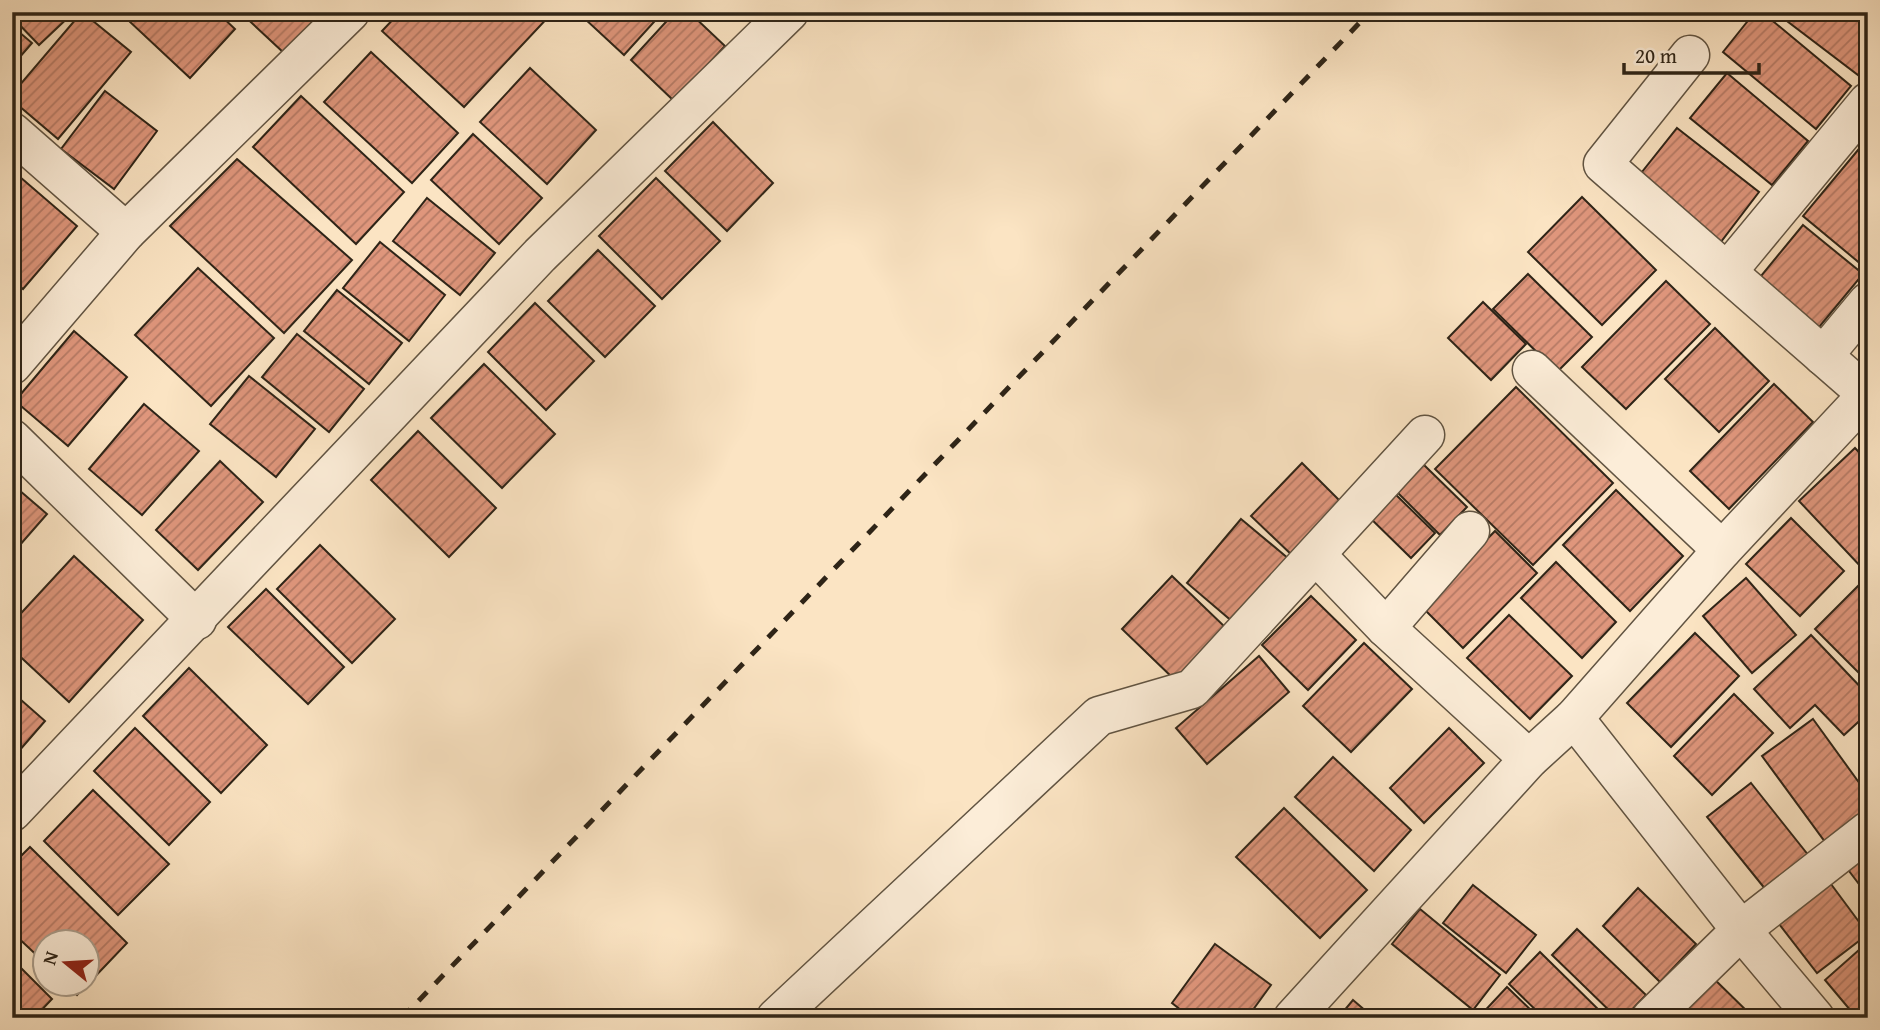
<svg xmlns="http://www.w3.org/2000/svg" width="1880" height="1030" font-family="'Gentium Book Plus',serif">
<defs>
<pattern id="building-hatch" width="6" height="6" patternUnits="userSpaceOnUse" patternTransform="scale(1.75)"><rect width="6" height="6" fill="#df967c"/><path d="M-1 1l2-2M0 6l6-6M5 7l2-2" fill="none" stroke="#b57a65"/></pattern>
</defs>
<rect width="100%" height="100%" fill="#fbe4c3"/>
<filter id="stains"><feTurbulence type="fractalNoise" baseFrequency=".00286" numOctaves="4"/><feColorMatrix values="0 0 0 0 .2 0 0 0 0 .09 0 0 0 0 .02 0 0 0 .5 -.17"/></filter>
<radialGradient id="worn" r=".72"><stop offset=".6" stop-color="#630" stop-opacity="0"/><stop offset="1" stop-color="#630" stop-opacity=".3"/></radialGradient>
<!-- building -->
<g fill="url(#building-hatch)" stroke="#2e2417" stroke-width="2">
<path d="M 12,12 L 74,12 L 39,45 L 12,17 Z"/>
<path d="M 82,12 L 131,52 L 58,139 L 12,100 L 12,94 Z"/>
<path d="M 137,12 L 217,12 L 235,29 L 190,78 L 129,21 Z"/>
<path d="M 240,12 L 322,12 L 284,53 Z"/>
<path d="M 400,12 L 553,12 L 464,107 L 382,31 Z"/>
<path d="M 591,12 L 663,12 L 624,55 L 585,19 Z"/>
<path d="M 675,12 L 689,12 L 725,46 L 674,101 L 631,60 Z"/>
<path d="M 1755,12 L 1762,12 L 1851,86 L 1816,129 L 1723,52 Z"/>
<path d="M 1775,12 L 1868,12 L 1868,62 L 1858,75 Z"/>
<path d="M 12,26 L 32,43 L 12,66 Z"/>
<path d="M 371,52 L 458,133 L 412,183 L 324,102 Z"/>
<path d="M 530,68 L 596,130 L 547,184 L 480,122 Z"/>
<path d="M 1727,73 L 1808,141 L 1772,185 L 1690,118 Z"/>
<path d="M 105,91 L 157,131 L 114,189 L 61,149 Z"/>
<path d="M 301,96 L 404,192 L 356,244 L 253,147 Z"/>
<path d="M 713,122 L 773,183 L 727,231 L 665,171 Z"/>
<path d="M 1677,128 L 1759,192 L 1717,247 L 1634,182 Z"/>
<path d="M 473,134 L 542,198 L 499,244 L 431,180 Z"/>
<path d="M 1858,150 L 1868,158 L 1868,270 L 1803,216 Z"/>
<path d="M 237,159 L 352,260 L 284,333 L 170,226 Z"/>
<path d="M 20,177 L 77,226 L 23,289 L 12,280 L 12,186 Z"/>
<path d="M 656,178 L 720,241 L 662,299 L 599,236 Z"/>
<path d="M 1582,197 L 1656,270 L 1602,325 L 1528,252 Z"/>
<path d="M 427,198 L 495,253 L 460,295 L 393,241 Z"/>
<path d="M 1803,225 L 1863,274 L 1815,332 L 1756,282 Z"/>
<path d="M 380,242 L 445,295 L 409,341 L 343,288 Z"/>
<path d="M 598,250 L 655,306 L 605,357 L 548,301 Z"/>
<path d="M 198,268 L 274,338 L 211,406 L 135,335 Z"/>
<path d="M 1528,274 L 1592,337 L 1557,372 L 1493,309 Z"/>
<path d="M 1666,281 L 1710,324 L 1626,409 L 1582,367 Z"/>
<path d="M 337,290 L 402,343 L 369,384 L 304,331 Z"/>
<path d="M 1483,302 L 1526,344 L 1491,380 L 1448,338 Z"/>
<path d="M 535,303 L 594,361 L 546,410 L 488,352 Z"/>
<path d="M 1715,328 L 1769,381 L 1719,432 L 1665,379 Z"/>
<path d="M 74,331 L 127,377 L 68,446 L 15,401 Z"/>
<path d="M 297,334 L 364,389 L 329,432 L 262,377 Z"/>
<path d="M 484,364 L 555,434 L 502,488 L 431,418 Z"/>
<path d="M 249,376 L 315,429 L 276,477 L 210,424 Z"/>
<path d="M 1774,384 L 1813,422 L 1729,509 L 1690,471 Z"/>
<path d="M 1516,387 L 1613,483 L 1533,565 L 1435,469 Z"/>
<path d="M 144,404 L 199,451 L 142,515 L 89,469 Z"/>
<path d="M 418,431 L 496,508 L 449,557 L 371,480 Z"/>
<path d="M 1855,448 L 1868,462 L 1868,564 L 1863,569 L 1799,501 Z"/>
<path d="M 220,461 L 263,502 L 198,570 L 156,530 Z"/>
<path d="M 1302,463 L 1345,506 L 1294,557 L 1251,516 Z"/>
<path d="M 1423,464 L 1467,507 L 1440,535 L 1396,491 Z"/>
<path d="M 12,484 L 47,514 L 12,554 Z"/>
<path d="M 1388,487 L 1435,533 L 1411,558 L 1364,512 Z"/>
<path d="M 1616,490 L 1683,556 L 1630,611 L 1563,545 Z"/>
<path d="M 1791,518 L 1844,571 L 1800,616 L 1746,564 Z"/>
<path d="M 1241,519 L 1295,564 L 1240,628 L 1187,583 Z"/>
<path d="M 1495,531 L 1537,573 L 1463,648 L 1421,606 Z"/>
<path d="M 320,545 L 395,619 L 352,663 L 277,589 Z"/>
<path d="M 74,556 L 143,620 L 69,702 L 12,649 L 12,623 Z"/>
<path d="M 1556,562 L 1616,622 L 1582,658 L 1521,598 Z"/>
<path d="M 1172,576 L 1226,628 L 1176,681 L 1122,629 Z"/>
<path d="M 1746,578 L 1796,635 L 1752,673 L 1703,616 Z"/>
<path d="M 1862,582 L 1868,588 L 1868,682 L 1815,629 Z"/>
<path d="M 266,589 L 344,667 L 308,704 L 228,627 Z"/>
<path d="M 1311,596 L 1356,640 L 1308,690 L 1262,645 Z"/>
<path d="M 1509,615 L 1572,676 L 1530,719 L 1467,658 Z"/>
<path d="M 1695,633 L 1739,676 L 1671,747 L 1627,703 Z"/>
<path d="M 1811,635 L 1868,695 L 1868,713 L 1844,735 L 1815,705 L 1790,728 L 1754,689 Z"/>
<path d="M 1364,643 L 1412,689 L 1351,752 L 1303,706 Z"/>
<path d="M 1259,656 L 1289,692 L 1207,764 L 1176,728 Z"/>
<path d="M 189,668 L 267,745 L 221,793 L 143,716 Z"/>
<path d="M 12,692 L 45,721 L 12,759 Z"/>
<path d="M 1734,694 L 1773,733 L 1712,795 L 1674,756 Z"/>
<path d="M 1813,719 L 1868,795 L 1868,823 L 1831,850 L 1762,756 Z"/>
<path d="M 135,728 L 210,802 L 169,845 L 94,771 Z"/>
<path d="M 1449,728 L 1484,763 L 1424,823 L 1390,788 Z"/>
<path d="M 1333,757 L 1411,830 L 1374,871 L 1295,797 Z"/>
<path d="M 1751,783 L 1809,856 L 1766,890 L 1707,817 Z"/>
<path d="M 93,790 L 169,864 L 118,915 L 44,841 Z"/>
<path d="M 1284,808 L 1367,890 L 1320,938 L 1236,857 Z"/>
<path d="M 30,847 L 127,943 L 88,984 L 88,942 L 46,942 L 46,964 L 12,932 L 12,865 Z"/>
<path d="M 1868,849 L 1868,896 L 1846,867 Z"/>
<path d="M 1828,880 L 1868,934 L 1817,973 L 1776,920 Z"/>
<path d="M 1473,885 L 1536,935 L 1506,973 L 1443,923 Z"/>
<path d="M 1638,888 L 1696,944 L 1660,982 L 1603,926 Z"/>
<path d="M 1420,909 L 1500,975 L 1473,1010 L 1392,944 Z"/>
<path d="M 1577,929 L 1646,995 L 1624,1018 L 1617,1018 L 1552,955 Z"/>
<path d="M 1868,942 L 1868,1007 L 1856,1017 L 1825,980 Z"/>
<path d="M 1215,944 L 1271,985 L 1247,1018 L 1191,1018 L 1172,1003 Z"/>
<path d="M 1540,952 L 1607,1018 L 1544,1018 L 1509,984 Z"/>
<path d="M 12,959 L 52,999 L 34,1018 L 12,1018 Z"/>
<path d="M 1707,972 L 1754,1018 L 1672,1018 Z"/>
<path d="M 66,984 L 87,984 L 77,995 Z"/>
<path d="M 1507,987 L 1539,1018 L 1478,1018 Z"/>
<path d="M 1353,1000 L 1374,1018 L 1338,1018 Z"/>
</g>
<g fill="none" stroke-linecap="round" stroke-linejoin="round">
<defs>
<g id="minor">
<path d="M 1690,55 L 1603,164 L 1868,395"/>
<path d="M 12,132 L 126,232"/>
<path d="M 1727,272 L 1868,102"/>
<path d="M 1823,356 L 1868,302"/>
<path d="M 12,365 L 126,232 L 350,12"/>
<path d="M 1532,370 L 1722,550"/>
<path d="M 12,439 L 197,620"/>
<path d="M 1316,555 L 1386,628 L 1529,759"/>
<path d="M 1386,628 L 1470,531"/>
<path d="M 1574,718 L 1741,930 L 1815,1018"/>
<path d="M 12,812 L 540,255 L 789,12"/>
<path d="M 776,1018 L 1099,716 L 1192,689 L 1425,435"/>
<path d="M 1293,1018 L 1529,759 L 1574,718 L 1722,550 L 1867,395"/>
<path d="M 1651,1018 L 1741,930 L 1868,831"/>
</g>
</defs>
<!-- minor casing -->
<use href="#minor" stroke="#615442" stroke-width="41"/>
<!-- minor -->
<use href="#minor" stroke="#fcedd8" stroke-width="38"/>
<!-- rail -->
<path stroke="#2e2417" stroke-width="5" stroke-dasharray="12 12" stroke-linecap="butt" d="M 402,1018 L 1370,12"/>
</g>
<!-- margin -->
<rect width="1880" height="1030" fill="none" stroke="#fbe4c3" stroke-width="42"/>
<rect x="14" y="14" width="1852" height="1002" fill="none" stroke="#2e2417" stroke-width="3.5"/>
<rect x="21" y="21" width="1838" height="988" fill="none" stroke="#2e2417" stroke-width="2"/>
<!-- north arrow -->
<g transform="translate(66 963) rotate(288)"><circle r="33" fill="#fcedd8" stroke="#aa9d8b" stroke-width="2"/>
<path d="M0-5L12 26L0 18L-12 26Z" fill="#8f2418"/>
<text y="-10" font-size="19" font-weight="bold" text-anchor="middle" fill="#2e2417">N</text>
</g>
<!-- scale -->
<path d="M1624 63v10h135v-10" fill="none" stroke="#2e2417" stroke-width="3.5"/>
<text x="1635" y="63" font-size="21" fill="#2e2417" stroke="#fcedd8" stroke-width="5" paint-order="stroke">20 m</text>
<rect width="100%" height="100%" filter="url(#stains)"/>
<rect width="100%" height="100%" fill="url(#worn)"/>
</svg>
